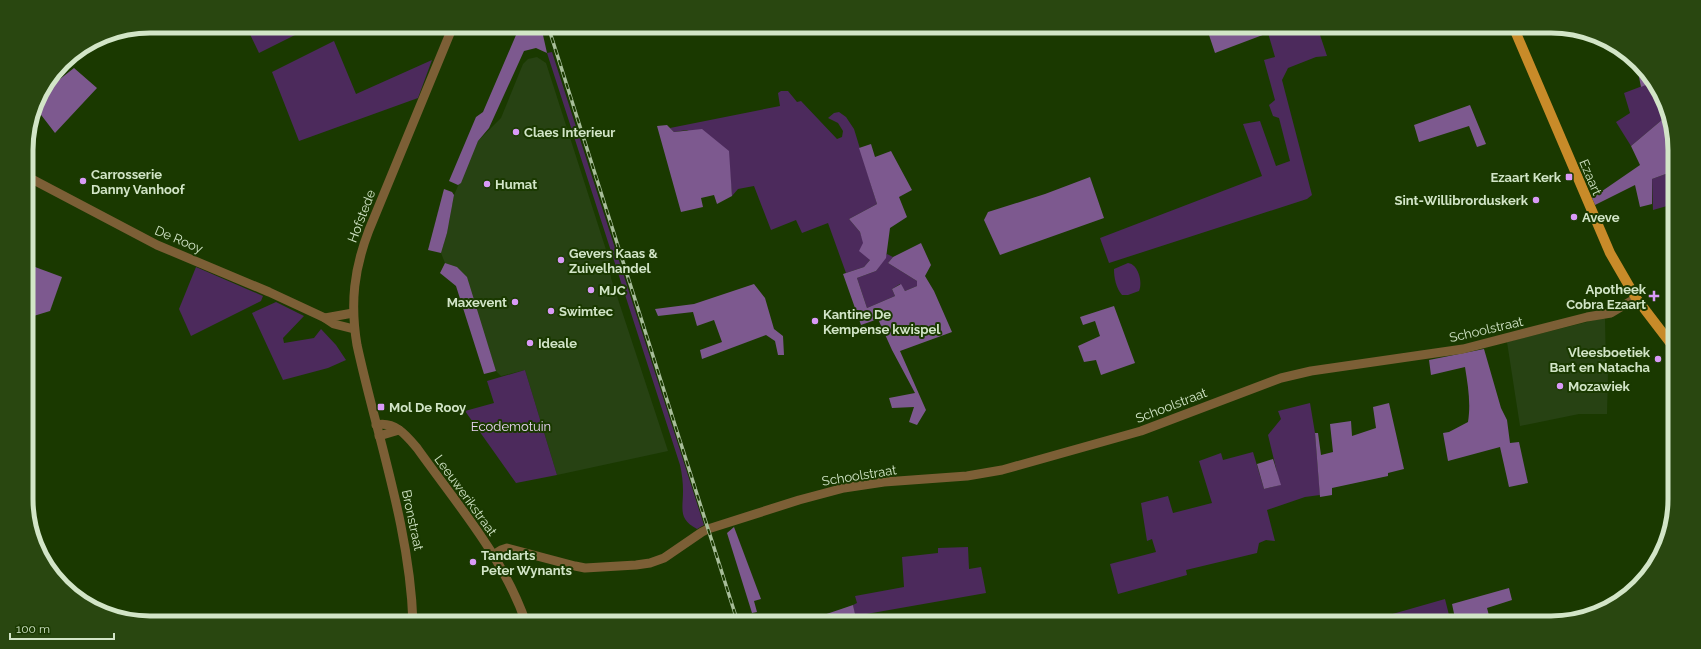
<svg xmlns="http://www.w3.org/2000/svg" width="1701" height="649" font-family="Raleway,sans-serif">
<rect width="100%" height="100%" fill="#1a3900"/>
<!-- built -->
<g fill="#274213">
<path d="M 537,57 L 546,63 L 609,259 L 611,278 L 668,451 L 557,475 L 525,370 L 501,376 L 496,371 L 485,337 L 457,267 L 445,263 L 441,253 L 447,233 L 454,195 L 478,141 L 501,118 L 523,64 L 528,59 Z"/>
<path d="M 1603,318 L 1605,319 L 1606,371 L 1608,372 L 1607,414 L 1579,414 L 1520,426 L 1507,342 Z"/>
</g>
<!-- green -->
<g fill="#4c2a5c">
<path d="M 251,26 L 313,26 L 259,53 L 247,28 Z"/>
<path d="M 1266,26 L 1317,26 L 1327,56 L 1316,57 L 1288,68 L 1282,80 L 1312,195 L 1307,199 L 1109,263 L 1100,238 L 1262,176 L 1243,124 L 1260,121 L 1276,166 L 1290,161 L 1279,118 L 1273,116 L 1269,105 L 1275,100 L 1264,60 L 1275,57 Z"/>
<path d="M 334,41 L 356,94 L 432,60 L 418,98 L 299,141 L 272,72 Z"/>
<path d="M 552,52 L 704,525 L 697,529 C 678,519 683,509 683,491 C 683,482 682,474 680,465 L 547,53 Z"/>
<path d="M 1653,82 L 1664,99 L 1657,103 L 1663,119 L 1631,146 L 1616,122 L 1630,113 L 1624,93 Z"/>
<path d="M 781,91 L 788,91 L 797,102 L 801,101 L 837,139 L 842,137 L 843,131 L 838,123 L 828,118 L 834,113 L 839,112 L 846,117 L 854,129 L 877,204 L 849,219 L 860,232 L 870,260 L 864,267 L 846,273 L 828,223 L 802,233 L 796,220 L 771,230 L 754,186 L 738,189 L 732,196 L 728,151 L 687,130 L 674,132 L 670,128 L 780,106 L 778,93 Z"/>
<path d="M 1674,171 L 1674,204 L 1653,210 L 1652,179 Z"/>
<path d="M 887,254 L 893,257 L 888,263 L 917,281 L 917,286 L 905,291 L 900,284 L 892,289 L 895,296 L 867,308 L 857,278 L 876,271 Z"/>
<path d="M 1128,263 C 1138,264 1143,282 1139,291 L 1128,295 L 1122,295 C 1116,288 1114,278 1114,269 Z"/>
<path d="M 196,267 L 263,296 L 261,301 L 191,336 L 179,309 Z"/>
<path d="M 276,302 L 304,316 L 283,338 L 284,343 L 314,338 L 321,329 L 336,345 L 346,360 L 328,368 L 283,380 L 252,313 Z"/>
<path d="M 525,370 L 557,475 L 516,483 L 465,411 L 494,403 L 487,381 Z"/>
<path d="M 1310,403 L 1315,433 L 1320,495 L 1305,497 L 1267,510 L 1275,541 L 1266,540 L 1259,543 L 1257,553 L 1186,570 L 1187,575 L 1118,594 L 1110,564 L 1156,552 L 1152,539 L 1147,541 L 1141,503 L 1168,496 L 1173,513 L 1212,503 L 1199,461 L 1221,453 L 1223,460 L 1253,452 L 1264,489 L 1280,485 L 1268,435 L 1281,419 L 1278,411 Z"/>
<path d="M 968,547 L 969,569 L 981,567 L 986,593 L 855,616 L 853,605 L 857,603 L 855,596 L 904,587 L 902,557 L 938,553 L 938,548 Z"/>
<path d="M 1445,599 L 1451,623 L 1361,623 Z"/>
</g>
<!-- forest -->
<g fill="#7d598f">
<path d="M 534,26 L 541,26 L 547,53 L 536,48 L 524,51 L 489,128 L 478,141 L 461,183 L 458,185 L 449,181 L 476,117 L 483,112 L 519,28 L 530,33 Z"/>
<path d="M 1206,26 L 1266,26 L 1268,33 L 1215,53 Z"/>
<path d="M 1632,60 L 1644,68 L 1653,82 L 1641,87 L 1637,67 Z"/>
<path d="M 74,68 L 97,88 L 55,133 L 35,107 L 39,95 L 44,88 L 46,90 Z"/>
<path d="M 1664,99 L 1674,133 L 1674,171 L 1652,179 L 1652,204 L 1640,207 L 1635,185 L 1595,205 L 1592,198 L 1640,165 L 1631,146 L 1663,119 L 1656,103 Z"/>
<path d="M 1470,105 L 1486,144 L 1477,147 L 1469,126 L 1419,142 L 1414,125 Z"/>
<path d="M 667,125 L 674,132 L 702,129 L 729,151 L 732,196 L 717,204 L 714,195 L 701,198 L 703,207 L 681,212 L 657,126 Z"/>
<path d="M 871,144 L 875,157 L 891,151 L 912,190 L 899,197 L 907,217 L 890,228 L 886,258 L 876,271 L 857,278 L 867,308 L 895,296 L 892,289 L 901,284 L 905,291 L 917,286 L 917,281 L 888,263 L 893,257 L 921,243 L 931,265 L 925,276 L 934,291 L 952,332 L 900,351 L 926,410 L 917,425 L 909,422 L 914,407 L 892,408 L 889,398 L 915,393 L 892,350 L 878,319 L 861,325 L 843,274 L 864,267 L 870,260 L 859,251 L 863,243 L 860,232 L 849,219 L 877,204 L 859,148 Z"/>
<path d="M 1090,177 L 1104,218 L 1000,255 L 984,220 L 988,212 L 1045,194 Z"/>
<path d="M 444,189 L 452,192 L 454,195 L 447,233 L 441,253 L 428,250 Z"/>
<path d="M 445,263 L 457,267 L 467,277 L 496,371 L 484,374 L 456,286 L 440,273 Z"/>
<path d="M 27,264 L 62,277 L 50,311 L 27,318 Z"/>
<path d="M 754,284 L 765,298 L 774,329 L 783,336 L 784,355 L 778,355 L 775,341 L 766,335 L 702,359 L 700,350 L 722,342 L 714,320 L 697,326 L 693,312 L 658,316 L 655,309 L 694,304 Z"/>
<path d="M 1114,306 L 1135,363 L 1101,375 L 1096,360 L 1084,362 L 1078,346 L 1100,336 L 1095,321 L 1083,325 L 1080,317 Z"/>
<path d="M 1484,349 L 1501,408 L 1507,420 L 1510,443 L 1519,442 L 1528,483 L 1509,487 L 1500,447 L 1448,461 L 1443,433 L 1449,432 L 1468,422 C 1471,403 1468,386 1465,367 L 1431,375 L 1429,360 Z"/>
<path d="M 1389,403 L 1404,469 L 1388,473 L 1388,476 L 1332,488 L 1332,495 L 1320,497 L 1315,433 L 1318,433 L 1321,455 L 1333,452 L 1330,424 L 1351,421 L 1352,436 L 1376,428 L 1373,407 Z"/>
<path d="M 1273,459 L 1281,485 L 1264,489 L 1257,464 Z"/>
<path d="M 734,527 L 761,599 L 754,601 L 757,612 L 752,613 L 727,533 Z"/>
<path d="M 1509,588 L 1512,600 L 1487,608 L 1491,623 L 1456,623 L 1452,604 Z"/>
<path d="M 853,605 L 857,623 L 800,623 Z"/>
<path d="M 443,614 L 443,623 L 420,623 L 419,615 Z"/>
</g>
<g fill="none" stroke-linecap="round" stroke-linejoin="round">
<!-- minor -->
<g stroke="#7c5f36" stroke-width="9">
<path d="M 26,176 L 157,245 L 269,292 L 325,318 L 334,324 L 354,329"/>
<path d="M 325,318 L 353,313"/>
<path d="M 376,425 C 395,421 406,435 417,448 C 457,504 504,558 526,623"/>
<path d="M 379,436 L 399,430"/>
<path d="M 493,555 L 501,550 L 507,548 L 575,566 L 585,568 L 636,565 L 650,563 L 664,558 L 702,532 L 708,529 L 799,500 L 844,488 L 884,482 L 967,476 L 1002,470 L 1141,431 L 1281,378 L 1311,371 L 1463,349 L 1587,317 L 1611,313 L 1636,298"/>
<path d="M 413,623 C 410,528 377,437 357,345 C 350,303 354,269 369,230 L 453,26"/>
</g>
<!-- major -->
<path stroke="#c88b29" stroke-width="10" d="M 1513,26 L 1610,253 L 1636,298 L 1675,349"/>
<defs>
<path id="rail" d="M 548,26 L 738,623"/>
</defs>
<!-- rail casing -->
<use href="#rail" stroke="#a7bd99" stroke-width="3.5"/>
<!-- rail -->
<use href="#rail" stroke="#1a3900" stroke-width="2" stroke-dasharray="6" stroke-linecap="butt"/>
</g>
<!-- markers -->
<g fill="#d99af7" stroke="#1a3900" stroke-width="1.5">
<circle cx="516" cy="132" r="4"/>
<rect x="1565" y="173" width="8" height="8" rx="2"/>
<circle cx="83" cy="181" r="4"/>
<circle cx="487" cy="184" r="4"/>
<circle cx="1536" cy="200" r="4"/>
<circle cx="1574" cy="217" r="4"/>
<circle cx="561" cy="260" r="4"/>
<circle cx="591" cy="290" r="4"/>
<path d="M1652 290h4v4h4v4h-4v4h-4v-4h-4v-4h4z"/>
<circle cx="515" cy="302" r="4"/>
<circle cx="551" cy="311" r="4"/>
<circle cx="815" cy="321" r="4"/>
<circle cx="530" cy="343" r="4"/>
<circle cx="1658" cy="359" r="4"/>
<circle cx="1560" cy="386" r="4"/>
<rect x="377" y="403" width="8" height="8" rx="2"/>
<circle cx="473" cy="562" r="4"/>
</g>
<g text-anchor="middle" stroke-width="4" stroke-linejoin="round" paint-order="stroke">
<!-- poi labels -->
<g font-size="13" font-weight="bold" fill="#d2e5c7" stroke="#1a3900" text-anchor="start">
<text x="524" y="137">Claes Interieur</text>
<text x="91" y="179">Carrosserie<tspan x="91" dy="15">Danny Vanhoof</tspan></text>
<text x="1561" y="182" text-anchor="end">Ezaart Kerk</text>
<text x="495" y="189">Humat</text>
<text x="1528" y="205" text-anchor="end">Sint-Willibrorduskerk</text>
<text x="1582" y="222">Aveve</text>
<text x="569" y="258">Gevers Kaas &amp;<tspan x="569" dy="15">Zuivelhandel</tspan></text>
<text x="1646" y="294" text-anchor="end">Apotheek<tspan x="1646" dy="15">Cobra Ezaart</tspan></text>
<text x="599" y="295">MJC</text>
<text x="507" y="307" text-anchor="end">Maxevent</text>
<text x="559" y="316">Swimtec</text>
<text x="823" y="319">Kantine De<tspan x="823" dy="15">Kempense kwispel</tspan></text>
<text x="538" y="348">Ideale</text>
<text x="1650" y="357" text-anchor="end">Vleesboetiek<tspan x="1650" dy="15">Bart en Natacha</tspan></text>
<text x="1568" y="391">Mozawiek</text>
<text x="389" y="412">Mol De Rooy</text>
<text x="481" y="560">Tandarts<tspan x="481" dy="15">Peter Wynants</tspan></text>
</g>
<!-- street labels -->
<g font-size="13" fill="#d2e5c7" stroke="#1a3900">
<text transform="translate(1591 177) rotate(67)" y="5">Ezaart</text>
<text transform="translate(361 216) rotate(-69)" y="5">Hofstede</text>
<text transform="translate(179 239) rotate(23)" y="5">De Rooy</text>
<text transform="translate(1486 329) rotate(-13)" y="5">Schoolstraat</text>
<text transform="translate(1171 405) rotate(-21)" y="5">Schoolstraat</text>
<text transform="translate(859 475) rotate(-9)" y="5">Schoolstraat</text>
<text transform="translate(466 495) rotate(54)" y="5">Leeuwerikstraat</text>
<text transform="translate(413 520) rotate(78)" y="5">Bronstraat</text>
</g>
<!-- park labels -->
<g font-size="13" fill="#e9d3f4" stroke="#1a3900">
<text x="511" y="431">Ecodemotuin</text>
</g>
</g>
<!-- crop -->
<path d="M0 0H1701V649H0ZM150 33H1551A117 117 0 0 1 1668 150V499A117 117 0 0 1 1551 616H150A117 117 0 0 1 33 499V150A117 117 0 0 1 150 33Z" fill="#294710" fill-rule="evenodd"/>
<path fill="none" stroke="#d2e5c7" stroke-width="5" d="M150 33H1551A117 117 0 0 1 1668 150V499A117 117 0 0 1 1551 616H150A117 117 0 0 1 33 499V150A117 117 0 0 1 150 33Z"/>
<!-- scale -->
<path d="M10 633v6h104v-6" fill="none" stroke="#d2e5c7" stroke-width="2"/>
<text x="16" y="633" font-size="12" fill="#d2e5c7" stroke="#1a3900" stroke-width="3" paint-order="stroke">100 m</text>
</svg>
